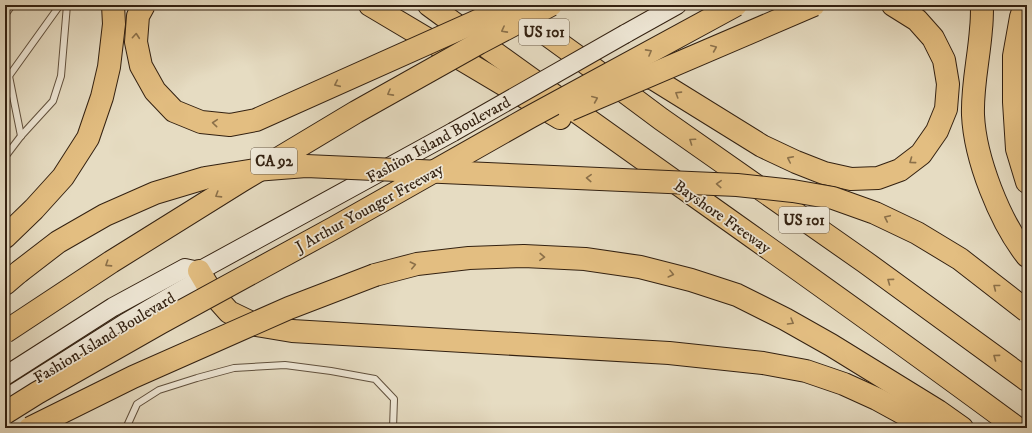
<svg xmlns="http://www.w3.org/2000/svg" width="1032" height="433" font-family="'IM FELL DW Pica',serif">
<rect width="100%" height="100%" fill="#e6dcc2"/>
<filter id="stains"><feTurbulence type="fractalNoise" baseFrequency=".005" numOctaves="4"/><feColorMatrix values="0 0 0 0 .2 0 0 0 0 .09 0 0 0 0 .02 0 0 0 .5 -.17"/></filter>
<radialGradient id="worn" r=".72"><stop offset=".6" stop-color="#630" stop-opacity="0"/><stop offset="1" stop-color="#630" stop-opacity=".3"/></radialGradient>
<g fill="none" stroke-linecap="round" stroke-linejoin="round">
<defs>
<g id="service">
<path d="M 5,15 L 12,5"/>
<path d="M 5,73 L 9,76 L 21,136"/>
<path d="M 9,76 L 60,5"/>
<path d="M 5,157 L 21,136 L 53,101 L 61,76 L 67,5"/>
<path d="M 127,426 L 137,404 L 159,390 L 197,378 L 234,368 L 285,365 L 331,371 L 375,379 L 394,399 L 393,428"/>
</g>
<g id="secondary">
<path d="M 625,34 L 677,5"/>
<path d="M 5,376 L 113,307 L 185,268 L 199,271"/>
<path d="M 5,401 L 16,392 L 125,323 L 192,284 L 199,271 L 453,132"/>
</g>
<g id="motorway">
<path d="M 370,5 L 560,118"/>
<path d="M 429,5 C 624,148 823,284 1017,428"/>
<path d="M 982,5 C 982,13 982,21 981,29 C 979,58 972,86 973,115 C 975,159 1000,222 1027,256"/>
<path d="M 1025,5 L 1021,17 L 1014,56 L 1014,102 L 1017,149 L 1027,182"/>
<path d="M 510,8 L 582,60 L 661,119 L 865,262 L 1027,380"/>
<path d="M 631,73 L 654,79 L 762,146 L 796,162 L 824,173 L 851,179 L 878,178 L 900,170 L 921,154 L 937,131 L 946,109 L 948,84 L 944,60 L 933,38 L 917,20 L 893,5"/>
<path d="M 5,237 L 34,209 L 63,177 L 88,138 L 102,97 L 109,67 L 114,24 L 113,5"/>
<path d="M 199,271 L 212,293 L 229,312 L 256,325 L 292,331 L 669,353 L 763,363 L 806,371 L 844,384 L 877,399 L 930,428"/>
<path d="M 375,275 L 417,264 L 469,258 L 524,256 L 585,259 L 640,267 L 691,280 L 737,295 L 785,319 L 831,345 L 938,411 L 962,428"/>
<path d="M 5,284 L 19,272"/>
</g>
</defs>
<!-- service casing -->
<use href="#service" stroke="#60503d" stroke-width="8"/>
<!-- secondary casing -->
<use href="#secondary" stroke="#332111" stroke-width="20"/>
<!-- motorway casing -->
<use href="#motorway" stroke="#332111" stroke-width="24"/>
<!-- service -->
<use href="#service" stroke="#efe8d7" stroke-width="6"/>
<!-- secondary -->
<use href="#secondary" stroke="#efe8d7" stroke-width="18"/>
<!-- motorway -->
<use href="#motorway" stroke="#e3be81" stroke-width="22"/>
<defs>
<path id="secondary-bridge" d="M 453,132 L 625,34"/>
<g id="motorway-bridge">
<path d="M 144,5 L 138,16 L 136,42 L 141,66 L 155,91 L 174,111 L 201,122 L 230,125 L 256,120 L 513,5"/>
<path d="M 569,110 L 814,5"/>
<path d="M 19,272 L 58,242 L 105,215 L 155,193 L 205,178 L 255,170 L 306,166 L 737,185 L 793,191 L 833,198 L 875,213 L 917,233 L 960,259 L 1027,311"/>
<path d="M 5,332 L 111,262 L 241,181 L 356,112 L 479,43 L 551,5"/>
<path d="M 5,413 L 37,393 L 160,323 L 334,228 L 530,117 L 736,5"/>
<path d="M 30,428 L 133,377 L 289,308 L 375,275"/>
</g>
</defs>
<!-- secondary-bridge casing -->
<use href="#secondary-bridge" stroke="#332111" stroke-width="20" stroke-linecap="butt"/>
<!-- motorway-bridge casing -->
<use href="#motorway-bridge" stroke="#332111" stroke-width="24" stroke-linecap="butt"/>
<!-- secondary-bridge -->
<use href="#secondary-bridge" stroke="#efe8d7" stroke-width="18"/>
<!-- motorway-bridge -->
<use href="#motorway-bridge" stroke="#e3be81" stroke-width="22"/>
</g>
<!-- one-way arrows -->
<defs><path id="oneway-chevron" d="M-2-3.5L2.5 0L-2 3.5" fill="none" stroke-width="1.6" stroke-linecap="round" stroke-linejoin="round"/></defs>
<g stroke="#8b7049">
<use href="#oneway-chevron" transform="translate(504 30) rotate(152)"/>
<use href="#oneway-chevron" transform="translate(136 36) rotate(-85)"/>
<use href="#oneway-chevron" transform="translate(714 48) rotate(-23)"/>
<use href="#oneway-chevron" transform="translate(649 52) rotate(-29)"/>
<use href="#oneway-chevron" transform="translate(337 84) rotate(156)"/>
<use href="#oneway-chevron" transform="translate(390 93) rotate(151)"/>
<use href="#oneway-chevron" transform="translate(678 94) rotate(-148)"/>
<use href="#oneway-chevron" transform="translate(595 99) rotate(-23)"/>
<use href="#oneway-chevron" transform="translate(215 123) rotate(-175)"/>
<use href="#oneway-chevron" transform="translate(692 141) rotate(-145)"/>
<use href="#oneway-chevron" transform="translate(790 159) rotate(-154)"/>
<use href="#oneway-chevron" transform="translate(912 161) rotate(144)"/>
<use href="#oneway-chevron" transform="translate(589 178) rotate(-177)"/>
<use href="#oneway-chevron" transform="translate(719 184) rotate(-177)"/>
<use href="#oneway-chevron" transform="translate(218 195) rotate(148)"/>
<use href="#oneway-chevron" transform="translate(887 218) rotate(-155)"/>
<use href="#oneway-chevron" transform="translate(542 257) rotate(3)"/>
<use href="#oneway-chevron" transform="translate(108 264) rotate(147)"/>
<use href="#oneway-chevron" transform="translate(413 265) rotate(-13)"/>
<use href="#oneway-chevron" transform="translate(671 274) rotate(14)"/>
<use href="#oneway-chevron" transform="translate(890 281) rotate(-144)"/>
<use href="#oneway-chevron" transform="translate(996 287) rotate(-142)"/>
<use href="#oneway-chevron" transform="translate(791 322) rotate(30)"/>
<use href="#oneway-chevron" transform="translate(996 357) rotate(-144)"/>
</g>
<g text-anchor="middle" stroke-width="3.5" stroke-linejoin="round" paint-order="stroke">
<!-- shield labels -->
<g fill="#efe8d7" stroke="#6b5d4c" stroke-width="1">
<rect x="519" y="19" width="50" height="26" rx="3"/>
<rect x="251" y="148" width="46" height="26" rx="3"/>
<rect x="779" y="207" width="50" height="26" rx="3"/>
</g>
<g font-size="15" font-weight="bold" fill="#332111">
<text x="544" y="37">US 101</text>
<text x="274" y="166">CA 92</text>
<text x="804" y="225">US 101</text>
</g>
<!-- street labels -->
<g font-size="16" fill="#332111" stroke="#efe8d7">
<text transform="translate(438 139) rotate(-29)" y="6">Fashion Island Boulevard</text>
<text transform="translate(369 207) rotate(-29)" y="6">J Arthur Younger Freeway</text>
<text transform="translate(723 216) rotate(35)" y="6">Bayshore Freeway</text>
<text transform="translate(104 337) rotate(-31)" y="6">Fashion Island Boulevard</text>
</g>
</g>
<!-- margin -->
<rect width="1032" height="433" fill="none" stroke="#e6dcc2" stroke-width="20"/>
<rect x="6" y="6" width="1020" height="421" fill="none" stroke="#332111" stroke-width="2"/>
<rect x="10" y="10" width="1012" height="413" fill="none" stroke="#332111"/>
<rect width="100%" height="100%" filter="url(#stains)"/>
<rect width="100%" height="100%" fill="url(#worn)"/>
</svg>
